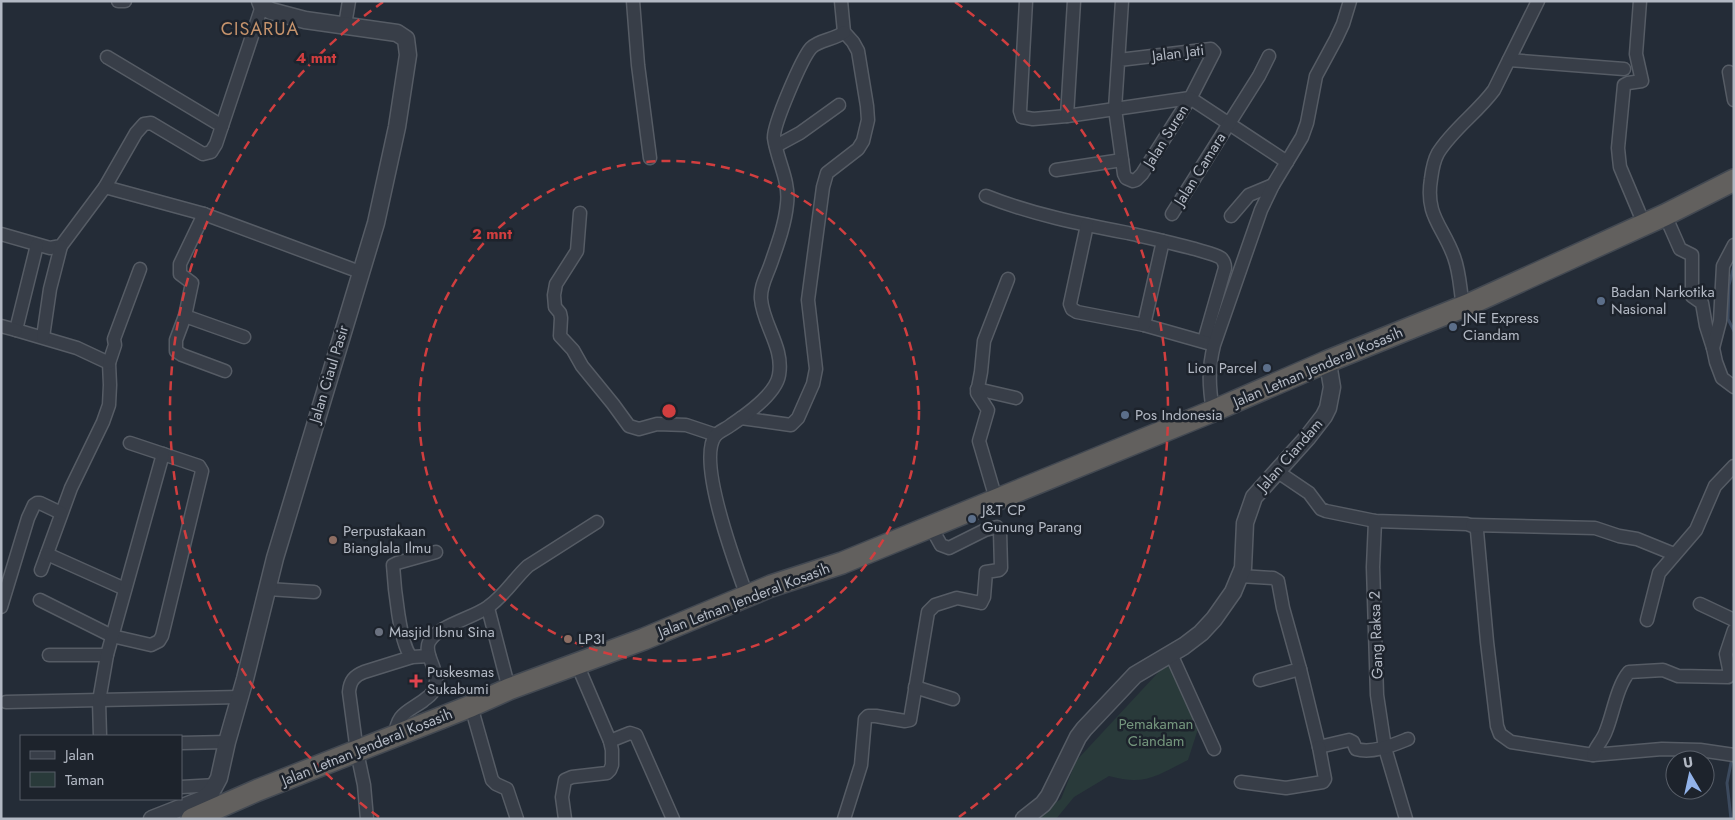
<svg xmlns="http://www.w3.org/2000/svg" width="1735" height="820" font-family="Jost,sans-serif">
<rect width="100%" height="100%" fill="#242c37"/>
<!-- green -->
<path fill="#293a3a" d="M 1167,663 L 1189,707 L 1198,729 L 1188,760 C 1156,776 1145,786 1109,776 L 1074,797 L 1056,819 L 1032,819 L 1061,799 L 1076,761 Z"/>
<g fill="none" stroke-linecap="round" stroke-linejoin="round">
<!-- stream -->
<g stroke="#3c4a5e" stroke-width="3">
<path d="M 1734,266 L 1729,285 L 1728,319 L 1734,331"/>
<path d="M 1731,819 L 1727,783 L 1732,758"/>
</g>
<defs>
<g id="minor">
<path d="M 118,1 L 125,1"/>
<path d="M 633,1 L 638,65 L 650,158"/>
<path d="M 1026,1 L 1020,111 L 1022,117 L 1033,119 L 1067,116 L 1190,98"/>
<path d="M 1640,1 L 1636,54 L 1642,81 L 1628,83 L 1624,85 L 1618,148 L 1619,158 L 1620,167 L 1644,224"/>
<path d="M 345,25 L 349,1"/>
<path d="M 107,57 L 222,126"/>
<path d="M 1119,60 L 1211,49 L 1214,52 L 1192,95 L 1142,174 L 1136,180 L 1133,181 L 1126,178 L 1124,174 L 1115,109 L 1122,1"/>
<path d="M 1509,60 L 1624,69"/>
<path d="M 1729,72 L 1734,100"/>
<path d="M 1190,98 L 1287,162"/>
<path d="M 1067,116 L 1074,1"/>
<path d="M 776,146 L 800,133 L 839,105"/>
<path d="M 1056,170 L 1122,160"/>
<path d="M 105,187 L 204,214 L 360,272"/>
<path d="M 986,196 C 1031,214 1080,224 1128,233 C 1150,238 1173,243 1195,249 C 1203,252 1213,253 1221,258 C 1224,261 1225,264 1225,268 L 1204,341"/>
<path d="M 580,213 L 577,251 L 556,284 L 554,295 L 555,307 L 560,313 L 561,318 L 560,336 L 573,350 L 582,366 L 613,404 L 629,426 L 639,429 L 657,424 L 686,425 L 716,435"/>
<path d="M 204,214 L 180,264 L 180,274 L 192,283 L 185,316 L 244,337"/>
<path d="M 1172,214 L 1259,76 L 1269,56"/>
<path d="M 1665,215 L 1680,249 L 1692,255 L 1692,296 L 1702,303 L 1706,326 L 1713,348"/>
<path d="M 1231,216 L 1249,195 L 1273,185"/>
<path d="M 1087,225 L 1070,304 L 1072,309 L 1077,312 L 1144,325 L 1211,344"/>
<path d="M 1,234 L 50,248 L 61,246 L 105,187 L 136,133 L 144,124 L 151,123 L 203,154 L 211,152 L 216,144 L 262,6"/>
<path d="M 37,245 L 16,330 L 77,348 L 109,363 L 110,385 L 109,405 L 103,422 L 71,488 L 41,570"/>
<path d="M 1734,245 L 1723,266 L 1720,321 L 1713,348 L 1716,362 L 1722,378 L 1734,387"/>
<path d="M 1463,306 C 1460,290 1460,273 1454,257 C 1443,226 1425,216 1431,179 C 1432,171 1434,160 1438,153 C 1453,129 1477,113 1494,90 L 1538,1"/>
<path d="M 185,316 L 176,340 L 176,351 L 182,355 L 225,371"/>
<path d="M 1144,325 L 1163,241"/>
<path d="M 1,326 L 16,330"/>
<path d="M 43,337 L 50,289 L 61,246"/>
<path d="M 109,363 L 115,345 L 114,339 L 140,269"/>
<path d="M 977,389 L 1016,398"/>
<path d="M 1213,411 C 1209,387 1208,369 1214,345 L 1261,210 L 1273,185 L 1302,137 L 1307,123 L 1316,76 L 1336,39 L 1343,24 L 1350,1"/>
<path d="M 741,418 L 791,425 L 798,418 L 813,384 L 816,369 L 808,300 L 823,187 L 827,173 L 858,149 L 863,141 L 868,120 L 867,106 L 858,51 L 853,42 L 844,32 L 841,1"/>
<path d="M 1278,472 L 1309,493 L 1321,509 L 1326,511 L 1375,521 L 1467,524 L 1475,527 L 1477,531 L 1487,642 L 1497,726 L 1500,734 L 1511,742 L 1593,755 L 1662,749 L 1700,750 L 1734,755"/>
<path d="M 996,499 L 979,441 L 988,410 L 977,393 L 981,372 L 984,341 L 1008,279"/>
<path d="M 1375,521 L 1373,567 L 1377,695 L 1385,748 L 1406,819"/>
<path d="M 1472,525 L 1595,528 L 1619,536 L 1637,539 L 1674,554"/>
<path d="M 47,554 L 125,589"/>
<path d="M 1240,576 L 1273,578 L 1278,581 L 1283,608 L 1300,669 L 1260,680"/>
<path d="M 268,589 L 314,592"/>
<path d="M 747,596 C 736,566 697,462 715,436 C 718,432 726,429 731,425 C 746,415 776,394 779,375 C 784,347 763,325 761,299 C 760,287 766,277 770,266 C 777,246 785,225 787,204 C 790,181 777,160 774,138 C 773,125 802,58 811,48 C 820,39 835,40 844,32"/>
<path d="M 40,600 L 112,636 L 151,645 L 159,641 L 162,636 L 202,471 L 199,466 L 130,443"/>
<path d="M 1700,604 L 1734,620"/>
<path d="M 1,607 L 28,518 L 34,505 L 37,503 L 40,503 L 61,513"/>
<path d="M 488,608 L 509,689"/>
<path d="M 1647,620 L 1659,573 L 1696,530 L 1715,486 L 1734,466"/>
<path d="M 1171,654 L 1214,749"/>
<path d="M 49,655 L 107,655"/>
<path d="M 412,657 C 400,649 394,582 393,565 L 397,563 L 436,552"/>
<path d="M 1300,669 L 1319,747 L 1349,740 L 1353,742 L 1356,749 C 1372,754 1393,745 1408,739"/>
<path d="M 915,687 L 953,699"/>
<path d="M 6,702 L 240,697"/>
<path d="M 471,706 L 492,780 L 496,784 L 507,789 L 517,819"/>
<path d="M 100,736 L 99,701 L 107,655 L 163,454"/>
<path d="M 394,738 C 398,713 404,714 423,701 C 426,698 429,697 432,693 C 445,674 422,656 429,642 C 437,626 473,618 488,607 C 504,596 514,579 528,566 L 597,522"/>
<path d="M 610,741 L 630,733 L 636,735 L 673,819"/>
<path d="M 181,743 L 227,742"/>
<path d="M 1593,755 C 1596,746 1603,740 1606,731 C 1613,714 1617,686 1629,672 L 1663,670 L 1678,676 L 1728,677 L 1730,674 L 1726,654 L 1734,630"/>
<path d="M 1241,782 L 1286,788 L 1323,782 L 1325,779 L 1319,747"/>
<path d="M 181,787 L 217,785"/>
<path d="M 367,819 L 364,785 L 357,752 L 349,692 C 350,681 354,676 364,672 L 412,657 L 429,656"/>
<path d="M 565,819 L 562,797 L 565,780 L 572,777 L 607,773 L 610,770 L 612,765 L 612,750 L 610,741 L 577,664"/>
<path d="M 844,819 L 861,765 L 865,719 L 868,716 L 876,716 L 905,721 L 910,720 L 928,612 L 935,605 L 957,598 L 981,603 L 984,597 L 986,572 L 999,570 L 1001,568 L 1000,531 L 997,527 L 985,530 L 949,548 L 941,545 L 931,527"/>
</g>
<g id="tertiary">
<path d="M 152,819 L 203,799 L 212,791 L 219,778 L 227,742 L 245,679 L 275,558 L 376,223 L 397,127 L 408,55 L 406,39 L 397,33 L 305,20 L 271,11 L 262,6 L 260,1"/>
<path d="M 1024,819 L 1043,804 L 1049,796 L 1078,737 L 1084,729 L 1135,675 L 1184,646 L 1201,633 L 1214,619 L 1233,592 L 1243,568 L 1245,523 L 1254,497 L 1307,438 L 1324,416 L 1328,408 L 1332,387 L 1329,369 L 1326,362"/>
</g>
<path id="trunk" d="M 192,819 L 258,790 L 471,706 L 509,689 L 644,639 L 771,586 L 842,563 L 1213,411 L 1326,362 L 1470,304 L 1665,215 L 1734,180"/>
</defs>
<!-- minor casing -->
<use href="#minor" stroke="#565c65" stroke-width="15"/>
<!-- tertiary casing -->
<use href="#tertiary" stroke="#565c65" stroke-width="19"/>
<!-- trunk casing -->
<use href="#trunk" stroke="#434952" stroke-width="24"/>
<!-- minor -->
<use href="#minor" stroke="#383e48" stroke-width="12"/>
<!-- tertiary -->
<use href="#tertiary" stroke="#383e48" stroke-width="16"/>
<!-- trunk -->
<use href="#trunk" stroke="#62605e" stroke-width="21"/>
</g>
<!-- distance rings -->
<g fill="none" stroke="#d13e3f" stroke-width="2.5" stroke-dasharray="9 6">
<circle cx="669" cy="411" r="250"/>
<path d="M379 817A499 499 0 0 1 383 2M955 2A499 499 0 0 1 959 817"/>
</g>
<!-- markers -->
<g fill="#5c6f8a" stroke="#1d232c" stroke-width="2">
<circle cx="1601" cy="301" r="5"/>
<circle cx="1453" cy="327" r="5"/>
<circle cx="1267" cy="368" r="5"/>
<circle cx="1125" cy="415" r="5"/>
<circle cx="972" cy="519" r="5"/>
</g>
<g fill="#8d6e63" stroke="#1d232c" stroke-width="2">
<circle cx="333" cy="540" r="5"/>
<circle cx="568" cy="639" r="5"/>
</g>
<circle fill="#6b7280" stroke="#1d232c" stroke-width="2" cx="379" cy="632" r="5"/>
<path fill="#e0444e" stroke="#1d232c" stroke-width="2" d="M413.5 673.5h5v5h5v5h-5v5h-5v-5h-5v-5h5z"/>
<g text-anchor="middle" stroke-width="5" stroke-linejoin="round" paint-order="stroke">
<!-- street labels -->
<g font-size="15" fill="#b3b9c4" stroke="#1d232c">
<text transform="translate(1178 53) rotate(-7)" y="5">Jalan Jati</text>
<text transform="translate(1166 136) rotate(-58)" y="5">Jalan Suren</text>
<text transform="translate(1200 169) rotate(-58)" y="5">Jalan Camara</text>
<text transform="translate(1318 367) rotate(-23)" y="5">Jalan Letnan Jenderal Kosasih</text>
<text transform="translate(329 374) rotate(-73)" y="5">Jalan Ciaul Pasir</text>
<text transform="translate(1290 455) rotate(-49)" y="5">Jalan Ciandam</text>
<text transform="translate(744 600) rotate(-21)" y="5">Jalan Letnan Jenderal Kosasih</text>
<text transform="translate(1376 635) rotate(-92)" y="5">Gang Raksa 2</text>
<text transform="translate(367 747) rotate(-22)" y="5">Jalan Letnan Jenderal Kosasih</text>
</g>
<!-- poi labels -->
<g font-size="15" fill="#b3b9c4" stroke="#1d232c" text-anchor="start">
<text x="1611" y="297">Badan Narkotika<tspan x="1611" dy="17">Nasional</tspan></text>
<text x="1463" y="323">JNE Express<tspan x="1463" dy="17">Ciandam</tspan></text>
<text x="1257" y="373" text-anchor="end">Lion Parcel</text>
<text x="1135" y="420">Pos Indonesia</text>
<text x="982" y="515">J&amp;T CP<tspan x="982" dy="17">Gunung Parang</tspan></text>
<text x="343" y="536">Perpustakaan<tspan x="343" dy="17">Bianglala Ilmu</tspan></text>
<text x="389" y="637">Masjid Ibnu Sina</text>
<text x="578" y="644">LP3I</text>
<text x="427" y="677">Puskesmas<tspan x="427" dy="17">Sukabumi</tspan></text>
</g>
<!-- park labels -->
<g font-size="15" fill="#74967d" stroke="#1d232c">
<text x="1156" y="729">Pemakaman<tspan x="1156" dy="17">Ciandam</tspan></text>
</g>
<!-- quarter labels -->
<g font-size="18" letter-spacing="1" fill="#c5936c" stroke="#1d232c">
<text x="260" y="35">CISARUA</text>
</g>
</g>
<circle cx="669" cy="411" r="8" fill="#d13e3f" stroke="#1d232c" stroke-width="2.5"/>
<g font-size="15" text-anchor="middle" font-weight="bold" fill="#d13e3f" stroke="#1d232c" stroke-width="5" stroke-linejoin="round" paint-order="stroke">
<text x="316" y="63">4 mnt</text>
<text x="492" y="239">2 mnt</text>
</g>
<!-- border -->
<rect width="1735" height="820" fill="none" stroke="#b3b9c4" stroke-width="5"/>
<!-- legend -->
<rect x="20" y="735" width="162" height="65" fill="#1d232c" stroke="#595f69"/>
<rect x="30" y="751" width="25" height="8" fill="#383e48" stroke="#595f69"/>
<text x="65" y="760" font-size="15" fill="#b3b9c4">Jalan</text>
<rect x="30" y="772" width="25" height="15" fill="#293a3a" stroke="#595f69"/>
<text x="65" y="785" font-size="15" fill="#b3b9c4">Taman</text>
<!-- north arrow -->
<g transform="translate(1690 775) rotate(351)"><circle r="24" fill="#1d232c" stroke="#595f69"/>
<path d="M0-4L9 19L0 12L-9 19Z" fill="#92b3ea"/>
<text y="-8" font-size="14" font-weight="bold" text-anchor="middle" fill="#b3b9c4">U</text>
</g>
</svg>
